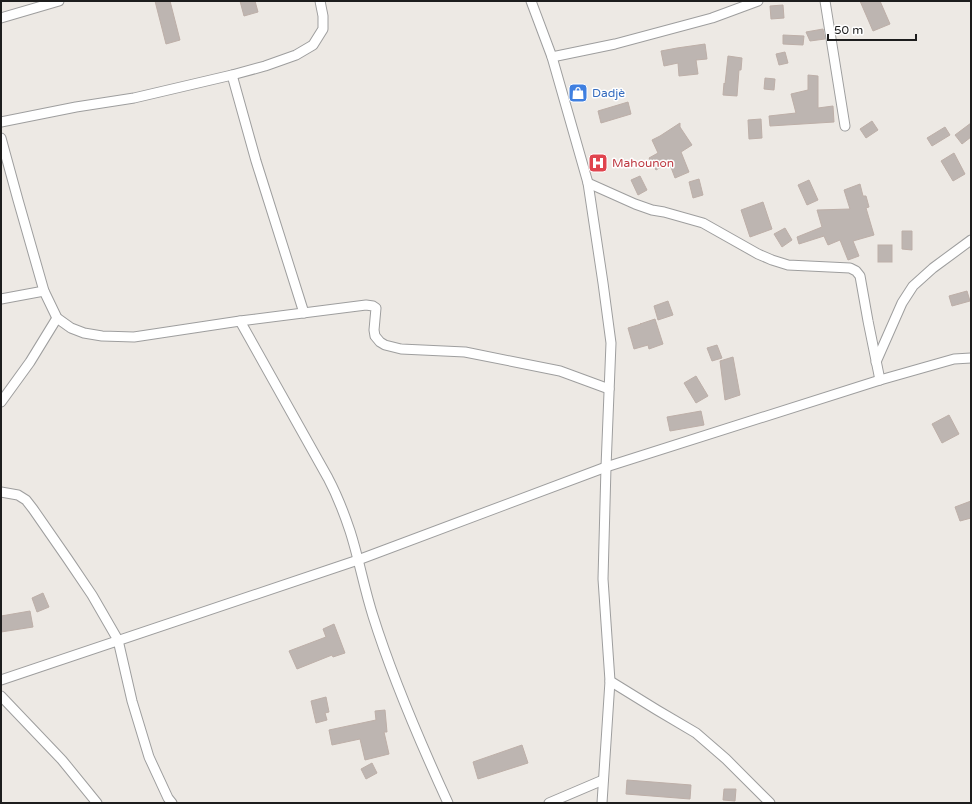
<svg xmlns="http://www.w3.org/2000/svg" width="972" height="804" font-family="'Varela Round',sans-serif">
<rect width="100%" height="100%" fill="#ede9e4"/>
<!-- building -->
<g fill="#bdb5b1" stroke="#bdafa8">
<path d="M 155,1 L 170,1 L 180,40 L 166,44 Z"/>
<path d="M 240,1 L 255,1 L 258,12 L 244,16 Z"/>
<path d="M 860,1 L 880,1 L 890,24 L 873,31 Z"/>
<path d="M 783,5 L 784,18 L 771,19 L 770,6 Z"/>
<path d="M 823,29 L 825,39 L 810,41 L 806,32 Z"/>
<path d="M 783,35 L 804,36 L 803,45 L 783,44 Z"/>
<path d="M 705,44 L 707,59 L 696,60 L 698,74 L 679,76 L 678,63 L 664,66 L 661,51 L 677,48 Z"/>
<path d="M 785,52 L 788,63 L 779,65 L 776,54 Z"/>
<path d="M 728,56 L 742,58 L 741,70 L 739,70 L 737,96 L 723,95 L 724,83 L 725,84 Z"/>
<path d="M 808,75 L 818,76 L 818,108 L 833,106 L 834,122 L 770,126 L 769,116 L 796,113 L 791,94 L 808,90 Z"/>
<path d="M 765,78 L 775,79 L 774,90 L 764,89 Z"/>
<path d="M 628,102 L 631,114 L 601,123 L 598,111 Z"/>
<path d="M 761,119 L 762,138 L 749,139 L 748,120 Z"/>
<path d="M 872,121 L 878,130 L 866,138 L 860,129 Z"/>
<path d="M 680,123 L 680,127 L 692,145 L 681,152 L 689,172 L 675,178 L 669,162 L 656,170 L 649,158 L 658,153 L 652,140 L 660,136 Z"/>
<path d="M 971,123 L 971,137 L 962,144 L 955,135 Z"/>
<path d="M 945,127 L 950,135 L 932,146 L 927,138 Z"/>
<path d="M 954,153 L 965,174 L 953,181 L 941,161 Z"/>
<path d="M 640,176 L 647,190 L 638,195 L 631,180 Z"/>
<path d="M 699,179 L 703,195 L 693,198 L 689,182 Z"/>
<path d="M 809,180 L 818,200 L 807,205 L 798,185 Z"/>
<path d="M 860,184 L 863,196 L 866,196 L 869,207 L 866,208 L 874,235 L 853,241 L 859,256 L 848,260 L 840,240 L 828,245 L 824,236 L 799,244 L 797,237 L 822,227 L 817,210 L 850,209 L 844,190 Z"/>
<path d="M 763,202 L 772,229 L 750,237 L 741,210 Z"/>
<path d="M 785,228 L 792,240 L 782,247 L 774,234 Z"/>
<path d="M 902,231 L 912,231 L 912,250 L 902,249 Z"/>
<rect x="878" y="245" width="14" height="17"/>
<path d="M 967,291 L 970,301 L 952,306 L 949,296 Z"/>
<path d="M 668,301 L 673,315 L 658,320 L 654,306 Z"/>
<path d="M 655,319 L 663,344 L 649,349 L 648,345 L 634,349 L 628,328 L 641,324 L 640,324 Z"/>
<path d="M 717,345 L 722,358 L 712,361 L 707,348 Z"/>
<path d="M 733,357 L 740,395 L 725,400 L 720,361 Z"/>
<path d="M 696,376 L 708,396 L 696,403 L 684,383 Z"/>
<path d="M 701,411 L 704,425 L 670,431 L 667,417 Z"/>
<path d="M 949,415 L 959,434 L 942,443 L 932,424 Z"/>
<path d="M 971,501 L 971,518 L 960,521 L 955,507 Z"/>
<path d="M 43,593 L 49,607 L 37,612 L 32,598 Z"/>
<path d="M 30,611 L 33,627 L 1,632 L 1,616 Z"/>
<path d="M 334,624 L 345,653 L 333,657 L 332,655 L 297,669 L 289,651 L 326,637 L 323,629 Z"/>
<path d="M 326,697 L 329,712 L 325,713 L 327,720 L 316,723 L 311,701 Z"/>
<path d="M 385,710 L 387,732 L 384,732 L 389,754 L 365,760 L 360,739 L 332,745 L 329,730 L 376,720 L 375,711 Z"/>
<path d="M 522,745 L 528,763 L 478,779 L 473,762 Z"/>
<path d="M 372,763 L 377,773 L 366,779 L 361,769 Z"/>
<path d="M 627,780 L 691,785 L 690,799 L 626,794 Z"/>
<path d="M 724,789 L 736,789 L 735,801 L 723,800 Z"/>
</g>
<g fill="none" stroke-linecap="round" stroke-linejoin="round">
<defs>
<g id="street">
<path d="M 531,1 L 552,57 L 588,183 L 603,283 L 611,343 L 606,467 L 603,579 L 610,681 L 602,803"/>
<path d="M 825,1 L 845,126"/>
<path d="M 1,18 L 59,1"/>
<path d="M 552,57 L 615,44 L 712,18 L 758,1"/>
<path d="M 232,75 L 256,161 L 304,313"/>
<path d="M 1,122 L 76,107 L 134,98 L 232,75 L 265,66 L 296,55 L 313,45 L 323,29 L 323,16 L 320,1"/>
<path d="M 1,138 L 18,200 L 44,291 L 57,318 L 71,328 L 84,333 L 102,336 L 134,337 L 240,321 L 366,305 L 373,306 L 376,308 L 374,330 L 375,336 L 380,342 L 385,345 L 401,349 L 465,352 L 560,371 L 609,389"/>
<path d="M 588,183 L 635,204 L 652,210 L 664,212 L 703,223 L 758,254 L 772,260 L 788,265 L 850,268 L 856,271 L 860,276 L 868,321 L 880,380"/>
<path d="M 1,299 L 44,291"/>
<path d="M 240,321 L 328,478 C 337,495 344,513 350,531 C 359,559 364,588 373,616 C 393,680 420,742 448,803"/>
<path d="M 876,362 L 902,303 L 913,286 L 933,268 L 971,240"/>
<path d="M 1,402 L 30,362 L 57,318"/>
<path d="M 1,492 L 18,495 L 26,500 L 33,509 L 67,558 L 92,595 L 118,640 L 132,701 L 149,757 L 168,798 L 172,803"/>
<path d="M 1,680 L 358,560 L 606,467 L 880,380 L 954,359 L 971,358"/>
<path d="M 610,681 L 657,710 L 696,733 L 726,759 L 770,803"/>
<path d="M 1,696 L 62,760 L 97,803"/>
<path d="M 549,803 L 603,780"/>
</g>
</defs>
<!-- street casing -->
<use href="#street" stroke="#9e9e9e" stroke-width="11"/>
<!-- street -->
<use href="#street" stroke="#fff" stroke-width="9"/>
</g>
<!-- icons -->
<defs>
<symbol id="shop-square" viewBox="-11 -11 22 22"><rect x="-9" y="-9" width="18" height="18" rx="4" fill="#3f7fe0" stroke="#fff"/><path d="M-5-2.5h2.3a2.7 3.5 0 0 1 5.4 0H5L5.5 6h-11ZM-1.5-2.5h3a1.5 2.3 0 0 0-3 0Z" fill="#fff"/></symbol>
<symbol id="hospital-square" viewBox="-11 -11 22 22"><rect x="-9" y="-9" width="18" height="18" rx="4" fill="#e0444e" stroke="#fff"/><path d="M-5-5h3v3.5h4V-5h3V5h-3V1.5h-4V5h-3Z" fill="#fff"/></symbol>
</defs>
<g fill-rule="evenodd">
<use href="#shop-square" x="567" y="82" width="22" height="22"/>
<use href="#hospital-square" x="587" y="152" width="22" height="22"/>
</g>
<g text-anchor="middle" stroke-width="3" stroke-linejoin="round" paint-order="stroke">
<!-- shop labels -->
<g font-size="12" fill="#366cbe" stroke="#fff" text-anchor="start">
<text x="592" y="97">Dadjè</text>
</g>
<!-- health labels -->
<g font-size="12" fill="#be3a42" stroke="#fff" text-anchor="start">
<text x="612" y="167">Mahounon</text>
</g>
</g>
<!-- border -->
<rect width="972" height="804" fill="none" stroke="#1d1d1d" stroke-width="4"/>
<!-- scale -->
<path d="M828 34v6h88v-6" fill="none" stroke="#1d1d1d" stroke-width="2"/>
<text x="834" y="34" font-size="12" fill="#1d1d1d" stroke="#ffffff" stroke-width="3" paint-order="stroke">50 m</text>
</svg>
